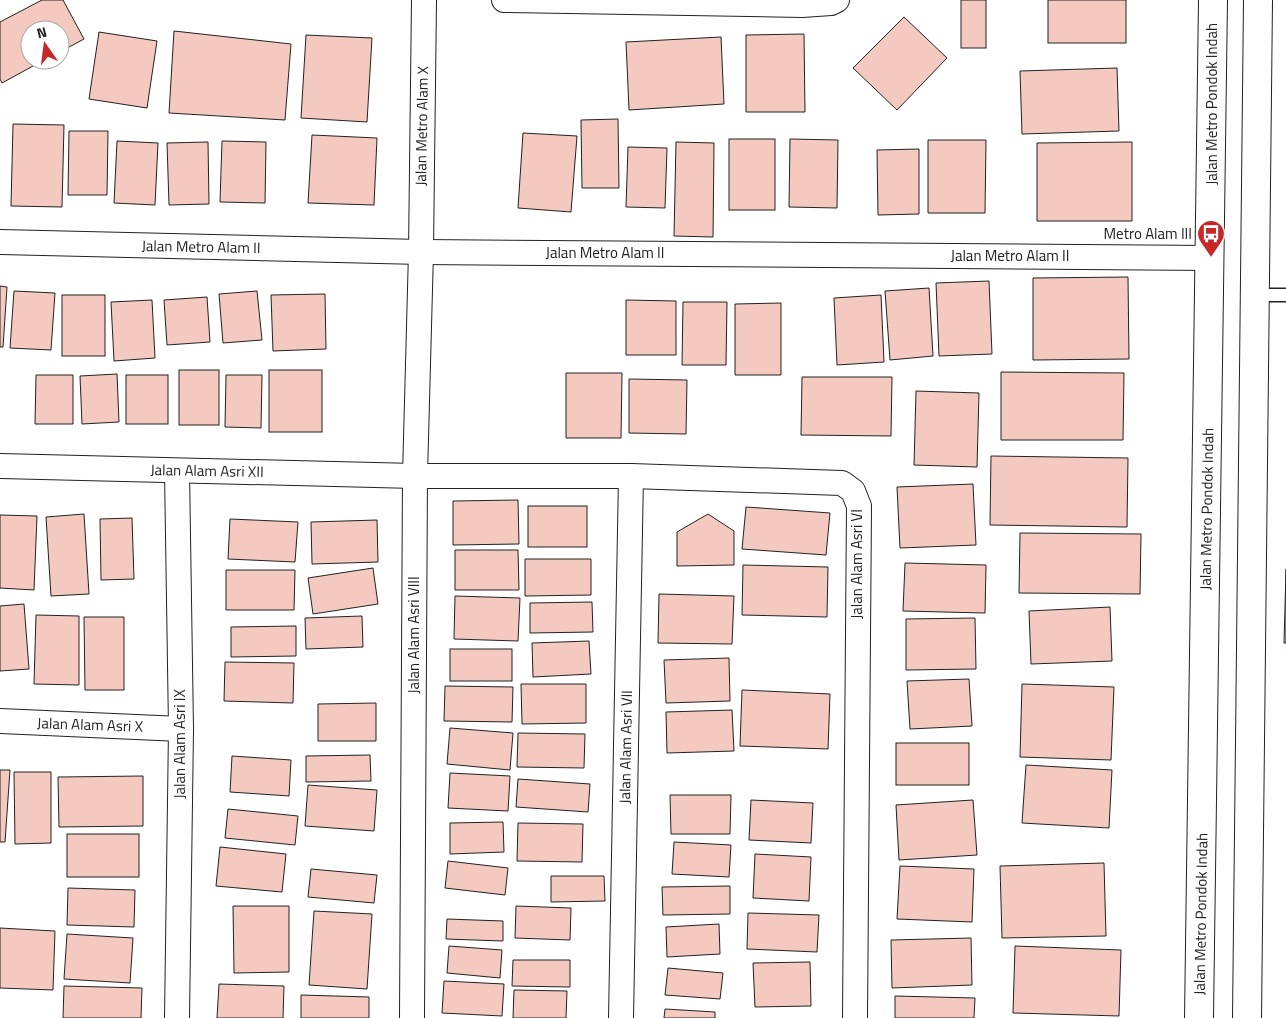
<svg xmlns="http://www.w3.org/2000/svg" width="1286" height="1018" font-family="'Titillium Web',sans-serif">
<rect width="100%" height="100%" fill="#fff"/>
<!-- building -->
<g fill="#f3c9c0" stroke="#222">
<path d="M 42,0 L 63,0 L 84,39 L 60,52 L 60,30 L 30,30 L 30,60 L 44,60 L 2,83 L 0,79 L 0,22 Z"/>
<rect x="961" y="0" width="25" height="48"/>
<rect x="1048" y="0" width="78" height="43"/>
<path d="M 904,17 L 947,58 L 897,110 L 853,68 Z"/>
<path d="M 174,31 L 291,44 L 285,120 L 169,113 Z"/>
<path d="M 99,32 L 157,41 L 147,108 L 89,99 Z"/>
<path d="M 804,34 L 805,112 L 746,112 L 746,35 Z"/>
<path d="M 306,35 L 372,38 L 367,122 L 301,118 Z"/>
<path d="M 721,37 L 724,104 L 629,110 L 626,42 Z"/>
<path d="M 1117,68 L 1119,131 L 1022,134 L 1020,71 Z"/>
<path d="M 618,119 L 619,188 L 582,188 L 581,120 Z"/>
<path d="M 13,124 L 64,125 L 62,207 L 11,206 Z"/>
<path d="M 69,131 L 108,131 L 107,195 L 68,195 Z"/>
<path d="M 523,133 L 577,136 L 571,212 L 518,208 Z"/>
<path d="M 312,135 L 377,138 L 374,205 L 308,203 Z"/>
<rect x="729" y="139" width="46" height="71"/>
<path d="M 790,139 L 838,140 L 837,208 L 789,207 Z"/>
<path d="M 928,140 L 986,140 L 985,213 L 928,213 Z"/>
<path d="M 117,141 L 158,143 L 155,205 L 114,203 Z"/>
<path d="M 222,141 L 266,142 L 265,203 L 220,202 Z"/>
<path d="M 208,142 L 209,204 L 169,205 L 167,143 Z"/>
<path d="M 676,142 L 714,143 L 713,237 L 674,236 Z"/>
<path d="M 1132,142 L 1132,221 L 1037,221 L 1037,143 Z"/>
<path d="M 628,147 L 667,148 L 665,208 L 626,207 Z"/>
<path d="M 919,149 L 919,214 L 878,215 L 877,150 Z"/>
<path d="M 1128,277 L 1129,359 L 1033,360 L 1033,278 Z"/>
<path d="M 989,281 L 992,354 L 939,356 L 936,283 Z"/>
<path d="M 0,286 L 7,287 L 3,347 L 0,347 Z"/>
<path d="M 929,288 L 933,356 L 890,360 L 885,291 Z"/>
<path d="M 14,291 L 55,293 L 51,350 L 10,348 Z"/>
<path d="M 257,291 L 262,340 L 223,343 L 219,294 Z"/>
<path d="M 325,294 L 326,349 L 273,351 L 271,295 Z"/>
<rect x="62" y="295" width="43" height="61"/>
<path d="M 881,295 L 884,362 L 837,365 L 834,298 Z"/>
<path d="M 207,297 L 210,342 L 167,345 L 164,300 Z"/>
<path d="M 152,300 L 155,358 L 114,361 L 111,302 Z"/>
<path d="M 626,300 L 676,301 L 676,355 L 626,355 Z"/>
<path d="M 683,302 L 727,302 L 726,365 L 682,365 Z"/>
<path d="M 781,303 L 781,375 L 735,375 L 735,304 Z"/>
<rect x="179" y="370" width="40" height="55"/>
<rect x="269" y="370" width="53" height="62"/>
<path d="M 1001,372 L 1124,373 L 1123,440 L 1001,440 Z"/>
<path d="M 566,373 L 622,373 L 621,438 L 566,438 Z"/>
<path d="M 117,374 L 119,422 L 82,424 L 80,376 Z"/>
<path d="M 36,375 L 73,375 L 73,424 L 35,424 Z"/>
<rect x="126" y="375" width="42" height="49"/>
<path d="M 226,375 L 262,375 L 261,428 L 225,427 Z"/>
<path d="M 802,377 L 892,377 L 891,436 L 801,435 Z"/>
<path d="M 629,379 L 687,380 L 686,434 L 629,433 Z"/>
<path d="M 916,391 L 979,393 L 977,467 L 914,465 Z"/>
<path d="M 991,456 L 1128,458 L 1127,527 L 990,525 Z"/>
<path d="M 973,484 L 976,545 L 900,548 L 897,487 Z"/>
<path d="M 518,500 L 519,544 L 453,545 L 453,501 Z"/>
<rect x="528" y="506" width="59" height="41"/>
<path d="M 746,507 L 830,513 L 826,555 L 742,549 Z"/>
<path d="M 84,514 L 89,594 L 51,596 L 46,517 Z"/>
<path d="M 708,514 L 734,531 L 734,565 L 677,566 L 677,532 Z"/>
<path d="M 0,515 L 37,516 L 34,590 L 0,588 Z"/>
<path d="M 132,518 L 134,579 L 101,580 L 100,519 Z"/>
<path d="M 230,519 L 298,522 L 295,562 L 228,559 Z"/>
<path d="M 377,520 L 378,562 L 312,564 L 311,522 Z"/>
<path d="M 1020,533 L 1141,534 L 1140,594 L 1019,593 Z"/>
<path d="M 455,550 L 518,550 L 519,590 L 455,590 Z"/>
<path d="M 525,559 L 591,559 L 591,595 L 525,596 Z"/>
<path d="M 905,563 L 986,565 L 985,613 L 903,611 Z"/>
<path d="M 743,565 L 828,567 L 827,617 L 742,615 Z"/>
<path d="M 373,568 L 378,604 L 313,614 L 308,578 Z"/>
<path d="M 1286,569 L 1286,643 L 1284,643 Z"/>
<path d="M 226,570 L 295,570 L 294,610 L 226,610 Z"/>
<path d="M 659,594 L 734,596 L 732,644 L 658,643 Z"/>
<path d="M 455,596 L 520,598 L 518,641 L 454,639 Z"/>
<path d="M 592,602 L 593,632 L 530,633 L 530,603 Z"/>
<path d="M 24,604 L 29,669 L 0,671 L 0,606 Z"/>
<path d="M 1110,607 L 1112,661 L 1031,664 L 1029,611 Z"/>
<path d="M 36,615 L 79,616 L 79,685 L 34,684 Z"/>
<path d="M 362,616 L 363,647 L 306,649 L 305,618 Z"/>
<path d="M 84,617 L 124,617 L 124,690 L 85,690 Z"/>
<path d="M 975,618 L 976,669 L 906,670 L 906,619 Z"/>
<path d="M 296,626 L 296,656 L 231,657 L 231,627 Z"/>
<path d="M 589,641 L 591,674 L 533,677 L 532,643 Z"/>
<rect x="450" y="649" width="62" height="32"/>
<path d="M 729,658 L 730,701 L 666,703 L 664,660 Z"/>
<path d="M 225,662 L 294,663 L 293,703 L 224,701 Z"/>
<path d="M 969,679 L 972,726 L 910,729 L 907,681 Z"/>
<path d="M 521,684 L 586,684 L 586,723 L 522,724 Z"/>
<path d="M 1022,684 L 1114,687 L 1111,760 L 1020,757 Z"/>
<path d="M 445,686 L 513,687 L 512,722 L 444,721 Z"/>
<path d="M 742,690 L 830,694 L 828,749 L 740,746 Z"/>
<path d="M 376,703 L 376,741 L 318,741 L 318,704 Z"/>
<path d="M 732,710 L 734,751 L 667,753 L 666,712 Z"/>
<path d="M 450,728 L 513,733 L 510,770 L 447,764 Z"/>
<path d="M 518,733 L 585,734 L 584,768 L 517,767 Z"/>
<rect x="896" y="743" width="73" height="42"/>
<path d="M 370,755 L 371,781 L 306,782 L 306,756 Z"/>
<path d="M 232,756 L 291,760 L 289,796 L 230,792 Z"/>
<path d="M 1026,765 L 1112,770 L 1109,828 L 1022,823 Z"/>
<path d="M 0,770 L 10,770 L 5,842 L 0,842 Z"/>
<path d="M 14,772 L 51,772 L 51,843 L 15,844 Z"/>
<path d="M 450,773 L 510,776 L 508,811 L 448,808 Z"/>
<path d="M 143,776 L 143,826 L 59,827 L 58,777 Z"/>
<path d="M 518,779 L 590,784 L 588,812 L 516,807 Z"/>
<path d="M 308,785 L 377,790 L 374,831 L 305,826 Z"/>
<path d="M 670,795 L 731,795 L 730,834 L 671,834 Z"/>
<path d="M 751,800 L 813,803 L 811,843 L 749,840 Z"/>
<path d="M 973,800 L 977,855 L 899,860 L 896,805 Z"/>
<path d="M 228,809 L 298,816 L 295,845 L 225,838 Z"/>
<path d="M 503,822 L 504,852 L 450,854 L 450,823 Z"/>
<path d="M 518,823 L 583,824 L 582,862 L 517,861 Z"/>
<rect x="67" y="834" width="72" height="43"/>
<path d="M 674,842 L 731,845 L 729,877 L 672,874 Z"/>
<path d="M 220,847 L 286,854 L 282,892 L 216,886 Z"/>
<path d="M 755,854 L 811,857 L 809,901 L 753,898 Z"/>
<path d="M 448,861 L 508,868 L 505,895 L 445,888 Z"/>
<path d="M 1104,863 L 1106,936 L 1002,938 L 1000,866 Z"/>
<path d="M 900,866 L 974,869 L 972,922 L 897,919 Z"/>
<path d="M 311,869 L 377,875 L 374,903 L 308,897 Z"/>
<path d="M 551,876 L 604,876 L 605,901 L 551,902 Z"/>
<path d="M 730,886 L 730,914 L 663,915 L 662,887 Z"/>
<path d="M 68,888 L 135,890 L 134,927 L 67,925 Z"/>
<path d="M 233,906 L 289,906 L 289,972 L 234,973 Z"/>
<path d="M 516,906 L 571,908 L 570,940 L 515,938 Z"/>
<path d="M 314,911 L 372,914 L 367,989 L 309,985 Z"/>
<path d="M 748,913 L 819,915 L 817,952 L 747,949 Z"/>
<path d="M 447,919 L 503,921 L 503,941 L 446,939 Z"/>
<path d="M 719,924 L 720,954 L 667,957 L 666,927 Z"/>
<path d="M 0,928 L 55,931 L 53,990 L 0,988 Z"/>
<path d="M 67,934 L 133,938 L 130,983 L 64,979 Z"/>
<path d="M 971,938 L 972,985 L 892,988 L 891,940 Z"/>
<path d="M 449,946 L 502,950 L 500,978 L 447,973 Z"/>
<path d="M 1015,946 L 1121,950 L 1119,1016 L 1013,1013 Z"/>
<path d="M 513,960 L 570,960 L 570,987 L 512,986 Z"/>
<path d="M 810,962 L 811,1006 L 755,1007 L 753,963 Z"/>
<path d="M 668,968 L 723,973 L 720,999 L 665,995 Z"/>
<path d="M 444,981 L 504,984 L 502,1016 L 442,1013 Z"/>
<path d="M 219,984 L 284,986 L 283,1018 L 217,1018 Z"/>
<path d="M 64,986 L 142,988 L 141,1018 L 63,1018 Z"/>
<path d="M 514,990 L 567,991 L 566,1018 L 513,1018 Z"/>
<path d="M 301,995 L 369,997 L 369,1018 L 301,1018 Z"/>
<path d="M 895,996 L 975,998 L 974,1018 L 895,1018 Z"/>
<path d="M 665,1009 L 715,1012 L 715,1018 L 664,1018 Z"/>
</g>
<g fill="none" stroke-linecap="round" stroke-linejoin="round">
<defs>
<path id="lane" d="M 1254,295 L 1286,295"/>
<g id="street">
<path d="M 504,0 L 802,5 L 831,3 L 837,0"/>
<path d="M 0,242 L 421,252 L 1211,258"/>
<path d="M 0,466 L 415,476 L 631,476 L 842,483 L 853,491 L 859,506 L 855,1018"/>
<path d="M 0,721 L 181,729"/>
<path d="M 177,1018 L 181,729 L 177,471"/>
<path d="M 412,1018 L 415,476 L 421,252 L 424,0"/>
<path d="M 621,1018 L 631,476"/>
</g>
<g id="highway">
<path d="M 1199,1018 L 1213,0"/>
<path d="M 1247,1018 L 1258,0"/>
</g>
</defs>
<!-- lane casing -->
<use href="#lane" stroke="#222" stroke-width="15"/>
<!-- street casing -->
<use href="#street" stroke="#222" stroke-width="26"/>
<!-- highway casing -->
<use href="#highway" stroke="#222" stroke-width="30"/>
<!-- lane -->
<use href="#lane" stroke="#fff" stroke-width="12"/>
<!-- street -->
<use href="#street" stroke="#fff" stroke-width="24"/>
<!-- highway -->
<use href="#highway" stroke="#fff" stroke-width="28"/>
</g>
<!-- icons -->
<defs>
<symbol id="bus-pin" viewBox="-11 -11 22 30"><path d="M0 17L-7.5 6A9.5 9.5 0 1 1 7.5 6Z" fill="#c62828" stroke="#fff"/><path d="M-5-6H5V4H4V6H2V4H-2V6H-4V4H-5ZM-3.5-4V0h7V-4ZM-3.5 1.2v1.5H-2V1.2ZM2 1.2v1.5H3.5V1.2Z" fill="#fff"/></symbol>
</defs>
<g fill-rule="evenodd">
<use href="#bus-pin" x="1195" y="218" width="32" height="43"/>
</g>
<g text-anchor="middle" stroke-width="4" stroke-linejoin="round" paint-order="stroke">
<!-- street labels -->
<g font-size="15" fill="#222" stroke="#fff">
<text transform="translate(1212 104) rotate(-90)" y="5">Jalan Metro Pondok Indah</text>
<text transform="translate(422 126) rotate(-89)" y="5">Jalan Metro Alam X</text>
<text transform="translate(201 247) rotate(1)" y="5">Jalan Metro Alam II</text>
<text x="605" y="258">Jalan Metro Alam II</text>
<text x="1010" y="261">Jalan Metro Alam II</text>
<text transform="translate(207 471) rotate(1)" y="5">Jalan Alam Asri XII</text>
<text transform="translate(1207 509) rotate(-89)" y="5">Jalan Metro Pondok Indah</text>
<text transform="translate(857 564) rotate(-90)" y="5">Jalan Alam Asri VI</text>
<text transform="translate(414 635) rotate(-90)" y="5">Jalan Alam Asri VIII</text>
<text transform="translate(90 725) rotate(2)" y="5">Jalan Alam Asri X</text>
<text transform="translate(180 744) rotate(-90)" y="5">Jalan Alam Asri IX</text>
<text transform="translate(626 747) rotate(-89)" y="5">Jalan Alam Asri VII</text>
<text transform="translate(1201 914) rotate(-89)" y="5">Jalan Metro Pondok Indah</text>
</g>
<!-- poi labels -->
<g font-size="15" fill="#222" stroke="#fff" text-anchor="end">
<text x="1192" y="239">Metro Alam III</text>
</g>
</g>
<!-- north arrow -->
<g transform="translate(45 45) rotate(346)"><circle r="24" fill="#ffffff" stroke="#a7a7a7"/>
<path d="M0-4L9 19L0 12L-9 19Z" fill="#c62828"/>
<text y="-8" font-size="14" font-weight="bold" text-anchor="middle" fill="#222222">N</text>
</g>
</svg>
